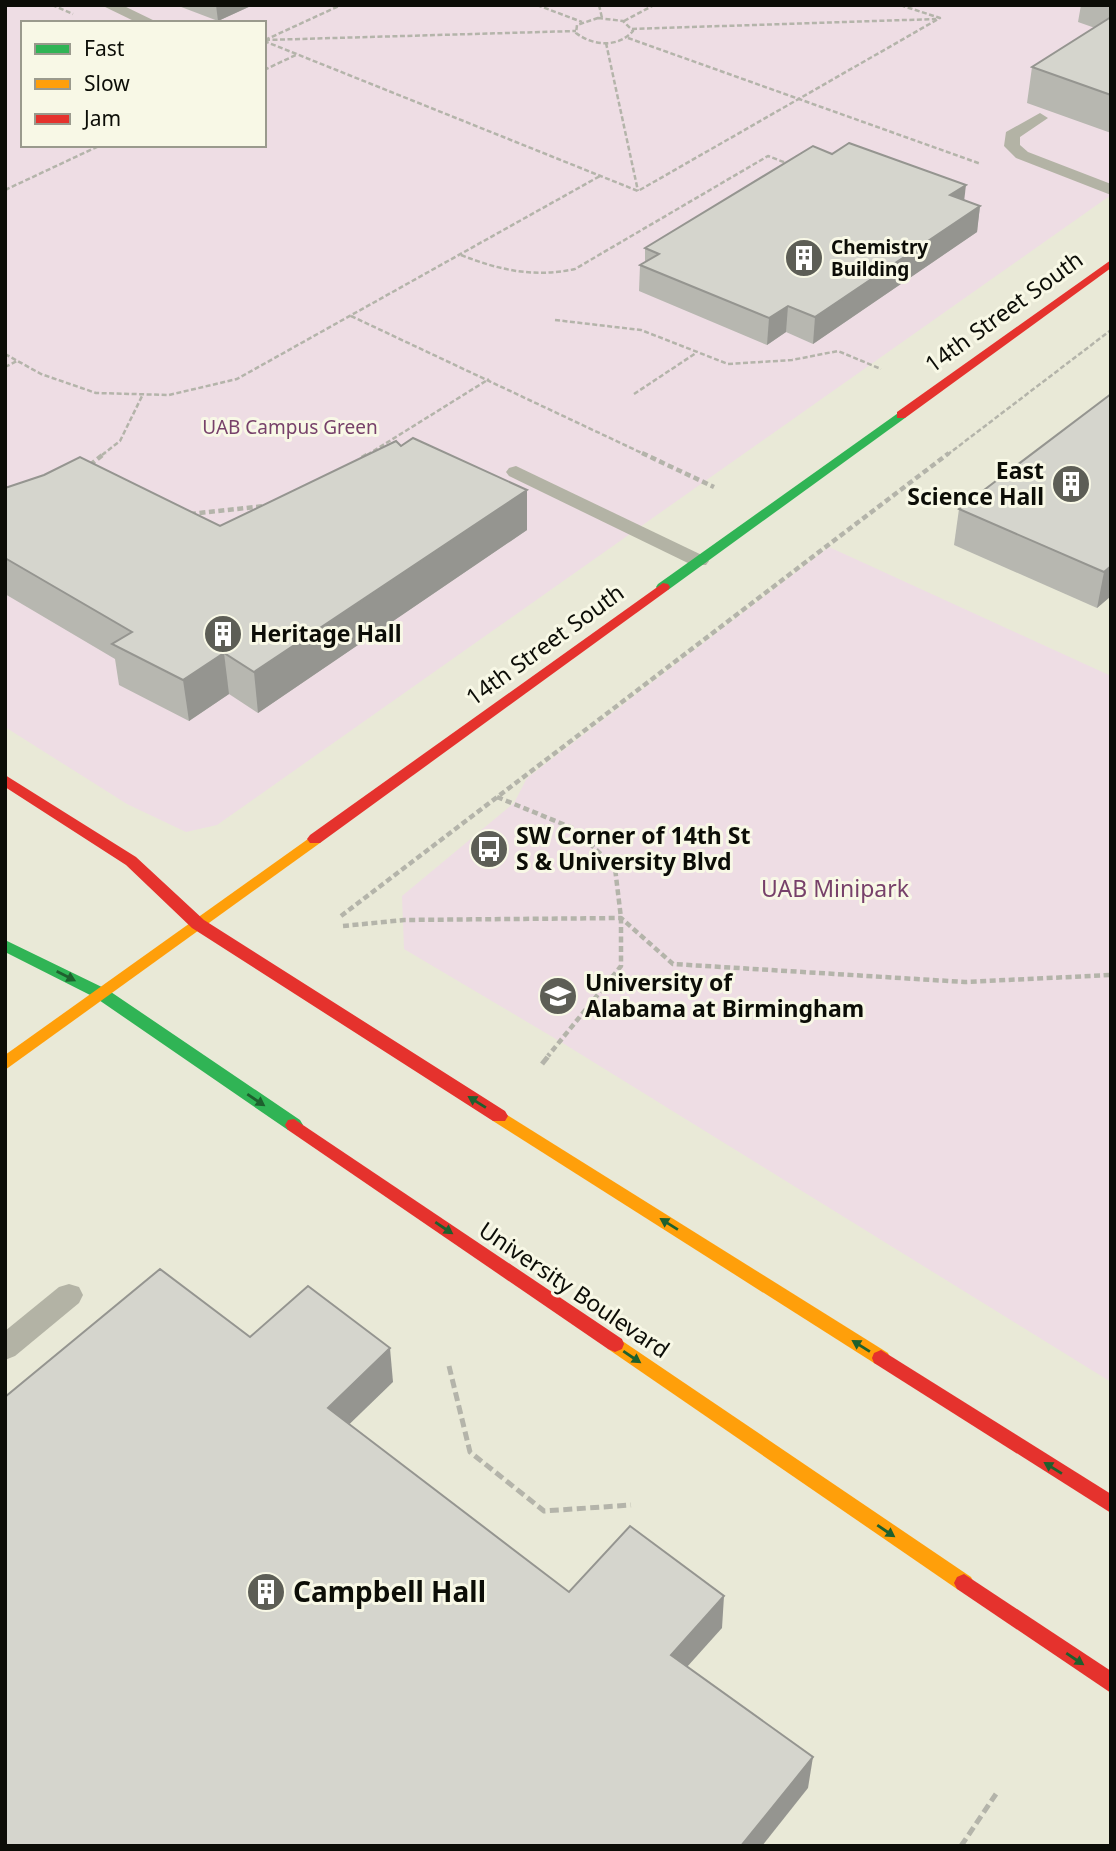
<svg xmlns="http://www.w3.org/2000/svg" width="1116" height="1851" font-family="'Noto Sans',sans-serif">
<rect width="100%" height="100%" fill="#f4f4ea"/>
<!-- built -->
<path fill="#e9e9d7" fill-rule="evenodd" d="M 5,5 L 1111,5 L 1111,1846 L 5,1846 ZM 23,23 L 264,23 L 264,145 L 23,145 Z"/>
<!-- green -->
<g fill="#eedde4" fill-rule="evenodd">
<path d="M 5,5 L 1111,5 L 1111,195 L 217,825 L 186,832 L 127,804 L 5,727 ZM 23,23 L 264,23 L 264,145 L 23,145 Z"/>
<path d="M 829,547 L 1111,676 L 1111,1382 L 561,1042 L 404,949 L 402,896 L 514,803 L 527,778 Z"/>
</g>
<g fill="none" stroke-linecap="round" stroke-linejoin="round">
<!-- path-far2 -->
<g stroke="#b4b4aa" stroke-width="2.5" stroke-dasharray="5 2.5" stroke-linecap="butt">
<path d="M 52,5 L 73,14"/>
<path d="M 537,5 L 582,22"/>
<path d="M 599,5 L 602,18"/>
<path d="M 598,18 L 623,21 L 633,31 C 618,48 593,46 576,33 L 577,25 Z"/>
<path d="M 624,21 L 654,5"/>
<path d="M 632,29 L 936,19"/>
<path d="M 628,38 L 981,164"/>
<path d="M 265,40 L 576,31"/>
<path d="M 265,40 L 341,5"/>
<path d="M 264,41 L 638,191 L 940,18 L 900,5"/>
<path d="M 606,43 L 638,191"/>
<path d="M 264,70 L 298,54"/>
<path d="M 5,190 L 101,145"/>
<path d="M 461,255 C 499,270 534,278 575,269 L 768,156 L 789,164"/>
<path d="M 351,316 L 646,455"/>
<path d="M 555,320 L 641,330 L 728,364 L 792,360 L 838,351 L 881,369"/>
<path d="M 5,354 L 41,374 L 96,393 L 169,395 L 237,379 L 600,176"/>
<path d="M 5,367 L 17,361"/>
<path d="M 634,394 L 696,353"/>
<path d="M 102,455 L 120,441 L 143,394"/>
<path d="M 367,455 L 489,379"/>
<path d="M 947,455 L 1111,330"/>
</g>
<!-- path-far1 -->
<g stroke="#b4b4aa" stroke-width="4.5" stroke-dasharray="6 3.5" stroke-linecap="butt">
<path d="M 642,453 L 714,487"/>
<path d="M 362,458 L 370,453"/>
<path d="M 90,465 L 105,453"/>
<path d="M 190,514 L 265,506"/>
<path d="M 497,797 L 575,829 L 615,868 L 621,918 L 621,966 L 548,1056"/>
<path d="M 341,916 L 949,453"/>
<path d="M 343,926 L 404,920 L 621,918 L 673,964 L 965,982 L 1111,975"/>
</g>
<!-- path -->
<g stroke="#b4b4aa" stroke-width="5" stroke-dasharray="9 4.5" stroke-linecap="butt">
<path d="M 542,1064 L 550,1054"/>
<path d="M 449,1366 L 470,1452 L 544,1511 L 631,1505"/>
<path d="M 961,1846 L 996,1794"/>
</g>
<!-- lane -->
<g fill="#b3b3a5" fill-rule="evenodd">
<path d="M 101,5 L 122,5 L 159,23 L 138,23 Z"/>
<path d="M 1040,113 L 1048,118 L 1020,137 L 1020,145 L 1028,152 L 1111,184 L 1111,195 L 1016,158 L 1004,146 L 1006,132 Z"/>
<path d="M 516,466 L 706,557 L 709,561 L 706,565 L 692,565 L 509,476 L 506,472 L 509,468 Z"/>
<path d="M 69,1284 L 79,1287 L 83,1295 L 79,1303 L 15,1356 L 5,1360 L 5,1331 L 59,1287 Z"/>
</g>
<!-- fast -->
<g fill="#30b455" fill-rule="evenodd">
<path d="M 901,411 L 907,415 L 905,418 L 668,590 L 658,590 L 656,587 L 658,584 Z"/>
<path d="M 5,940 L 108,990 L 300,1120 L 303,1125 L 300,1130 L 288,1130 L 96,998 L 5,952 Z"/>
</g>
<!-- slow -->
<g fill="#ff9f0a" fill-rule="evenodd">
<path d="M 315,834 L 323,839 L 320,843 L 5,1070 L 5,1055 Z"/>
<path d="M 499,1110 L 888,1353 L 890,1358 L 888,1363 L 881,1366 L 874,1363 L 493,1121 L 490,1116 L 493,1111 Z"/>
<path d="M 615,1336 L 971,1577 L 974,1583 L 971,1589 L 964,1592 L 957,1589 L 608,1349 L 606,1344 L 608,1339 Z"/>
</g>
<!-- jam -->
<g fill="#e5322d" fill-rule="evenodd">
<path d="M 1111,260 L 1111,268 L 905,418 L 897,418 L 897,412 Z"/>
<path d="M 663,583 L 668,584 L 670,587 L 668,590 L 320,843 L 310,843 L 307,839 L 310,835 Z"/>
<path d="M 5,775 L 136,857 L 204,920 L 505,1111 L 508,1116 L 505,1121 L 493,1121 L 192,928 L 126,865 L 5,787 Z"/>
<path d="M 294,1119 L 622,1339 L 624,1344 L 622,1349 L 615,1352 L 608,1349 L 288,1130 L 285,1125 L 288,1120 Z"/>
<path d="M 881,1350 L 1111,1494 L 1111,1513 L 874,1363 L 872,1358 L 874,1353 Z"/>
<path d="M 964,1574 L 1111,1671 L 1111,1693 L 957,1589 L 954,1583 L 957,1577 Z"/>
</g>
</g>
<!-- wall -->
<g fill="#b7b7b0">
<path d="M 176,5 L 253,5 L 218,21 Z"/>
<path d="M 1081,5 L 1111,5 L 1111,133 L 1027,103 L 1032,67 L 1095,28 L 1078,22 Z"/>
<path d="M 964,200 L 980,206 L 977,232 L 813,344 L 786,332 L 767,345 L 639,291 L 640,265 L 645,262 L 645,248 Z"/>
<path d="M 1111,394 L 1111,596 L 1097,608 L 954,545 L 959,509 Z"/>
<path d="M 401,446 L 527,530 L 258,713 L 229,694 L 189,721 L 119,685 L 115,659 L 5,594 L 5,488 L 220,526 Z"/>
</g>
<!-- shaded-wall -->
<g fill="#959590">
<path d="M 216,5 L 253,5 L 218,21 Z"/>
<path d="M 966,185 L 963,210 L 950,195 Z"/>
<path d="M 980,206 L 977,232 L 813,344 L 815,317 Z"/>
<path d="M 788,306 L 786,332 L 767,345 L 769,318 Z"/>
<path d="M 527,490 L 527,530 L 258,713 L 254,672 Z"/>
<path d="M 1111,566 L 1111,596 L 1097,608 L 1104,572 Z"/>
<path d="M 224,653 L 229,694 L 189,721 L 183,680 Z"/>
<path d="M 390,1348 L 393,1382 L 332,1441 L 328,1408 Z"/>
<path d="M 724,1596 L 722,1628 L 669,1687 L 671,1655 Z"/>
<path d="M 813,1757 L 808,1788 L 762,1846 L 741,1846 Z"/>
</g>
<!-- building -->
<g fill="#d5d5cd" stroke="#959590" stroke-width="2">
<path d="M 1111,17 L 1111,95 L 1032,67 Z"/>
<path d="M 849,143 L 966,185 L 950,195 L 980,206 L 815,317 L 788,306 L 769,318 L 640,265 L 659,254 L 645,248 L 813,146 L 832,154 Z"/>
<path d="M 1111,394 L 1111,566 L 1104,572 L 959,509 Z"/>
<path d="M 413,438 L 527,490 L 254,672 L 224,653 L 183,680 L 112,644 L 132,632 L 5,558 L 5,488 L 44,475 L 80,457 L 220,526 L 396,441 L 401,446 Z"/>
<path d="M 160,1269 L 250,1337 L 308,1286 L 390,1348 L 328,1408 L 569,1592 L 630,1526 L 724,1596 L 671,1655 L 813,1757 L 741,1846 L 5,1846 L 5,1397 Z"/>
</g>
<!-- one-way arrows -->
<defs><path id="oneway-solid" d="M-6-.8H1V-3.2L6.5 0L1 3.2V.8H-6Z" transform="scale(1.75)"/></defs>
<g fill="#1e602e">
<use href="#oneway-solid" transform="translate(66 976) rotate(27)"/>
<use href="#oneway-solid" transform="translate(256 1100) rotate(34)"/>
<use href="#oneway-solid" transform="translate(477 1102) rotate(-148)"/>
<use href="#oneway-solid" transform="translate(669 1224) rotate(-148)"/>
<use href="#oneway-solid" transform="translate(444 1228) rotate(34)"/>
<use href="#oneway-solid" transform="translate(861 1346) rotate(-148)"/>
<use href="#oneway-solid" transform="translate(632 1357) rotate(34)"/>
<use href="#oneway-solid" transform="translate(1053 1468) rotate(-148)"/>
<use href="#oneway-solid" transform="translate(886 1531) rotate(34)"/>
<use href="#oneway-solid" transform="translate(1075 1659) rotate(34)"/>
</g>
<!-- icons -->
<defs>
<symbol id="building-disc" viewBox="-11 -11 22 22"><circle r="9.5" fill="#5d5e56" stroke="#f8f8e6"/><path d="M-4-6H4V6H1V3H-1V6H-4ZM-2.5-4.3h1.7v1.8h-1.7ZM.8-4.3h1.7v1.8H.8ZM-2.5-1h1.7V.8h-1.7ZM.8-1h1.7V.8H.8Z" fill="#fff"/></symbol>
<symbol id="bus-disc" viewBox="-11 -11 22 22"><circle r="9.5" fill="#5d5e56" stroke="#f8f8e6"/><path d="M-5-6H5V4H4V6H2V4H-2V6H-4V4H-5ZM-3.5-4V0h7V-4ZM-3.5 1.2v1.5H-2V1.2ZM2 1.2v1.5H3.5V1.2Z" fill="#fff"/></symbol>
<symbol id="university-disc" viewBox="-11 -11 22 22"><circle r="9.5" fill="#5d5e56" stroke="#f8f8e6"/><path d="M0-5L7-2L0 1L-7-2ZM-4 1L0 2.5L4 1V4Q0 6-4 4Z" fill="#fff"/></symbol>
</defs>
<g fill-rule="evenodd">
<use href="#building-disc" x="782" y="236" width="44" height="44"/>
<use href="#building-disc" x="1049" y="462" width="44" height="44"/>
<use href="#building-disc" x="201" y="612" width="44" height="44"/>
<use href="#bus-disc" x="467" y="827" width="44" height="44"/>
<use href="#university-disc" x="536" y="974" width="44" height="44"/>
<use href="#building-disc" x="244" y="1570" width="44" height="44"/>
</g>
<g text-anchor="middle" stroke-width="6" stroke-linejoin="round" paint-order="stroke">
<!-- far-poi labels -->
<g font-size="19" font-weight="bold" fill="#0c0d07" stroke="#f8f8e6" text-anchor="start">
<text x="831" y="254">Chemistry<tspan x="831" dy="22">Building</tspan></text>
</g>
<!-- far-park labels -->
<g font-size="19" fill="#77416a" stroke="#f8f8e6">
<text x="290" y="434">UAB Campus Green</text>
</g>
<!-- street labels -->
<g font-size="23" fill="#0c0d07" stroke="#f8f8e6">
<text transform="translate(1004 312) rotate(-36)" y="8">14th Street South</text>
<text transform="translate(545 645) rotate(-36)" y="8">14th Street South</text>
<text transform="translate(574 1290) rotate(34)" y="8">University Boulevard</text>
</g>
<!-- poi labels -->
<g font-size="23" font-weight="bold" fill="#0c0d07" stroke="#f8f8e6" text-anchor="start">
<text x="1044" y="479" text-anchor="end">East<tspan x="1044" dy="26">Science Hall</tspan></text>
<text x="250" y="642">Heritage Hall</text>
<text x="516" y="844">SW Corner of 14th St<tspan x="516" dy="26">S &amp; University Blvd</tspan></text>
<text x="585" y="991">University of<tspan x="585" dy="26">Alabama at Birmingham</tspan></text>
</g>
<!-- park labels -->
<g font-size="23" fill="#77416a" stroke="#f8f8e6">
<text x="835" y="897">UAB Minipark</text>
</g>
<!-- near-poi labels -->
<g font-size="28" font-weight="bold" fill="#0c0d07" stroke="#f8f8e6" text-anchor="start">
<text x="293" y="1602">Campbell Hall</text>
</g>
</g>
<!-- border -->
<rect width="1116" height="1851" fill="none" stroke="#0c0d07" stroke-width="14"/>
<!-- legend -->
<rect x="21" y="21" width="245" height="126" fill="#f8f8e6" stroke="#9a9a8d" stroke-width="2"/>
<rect x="35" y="44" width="35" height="10" fill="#30b455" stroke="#9a9a8d" stroke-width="2"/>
<text x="84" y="56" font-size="21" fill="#0c0d07">Fast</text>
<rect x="35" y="79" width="35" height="10" fill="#ff9f0a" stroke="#9a9a8d" stroke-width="2"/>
<text x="84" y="91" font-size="21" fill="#0c0d07">Slow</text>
<rect x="35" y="114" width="35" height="10" fill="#e5322d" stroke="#9a9a8d" stroke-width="2"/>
<text x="84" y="126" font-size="21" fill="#0c0d07">Jam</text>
</svg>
